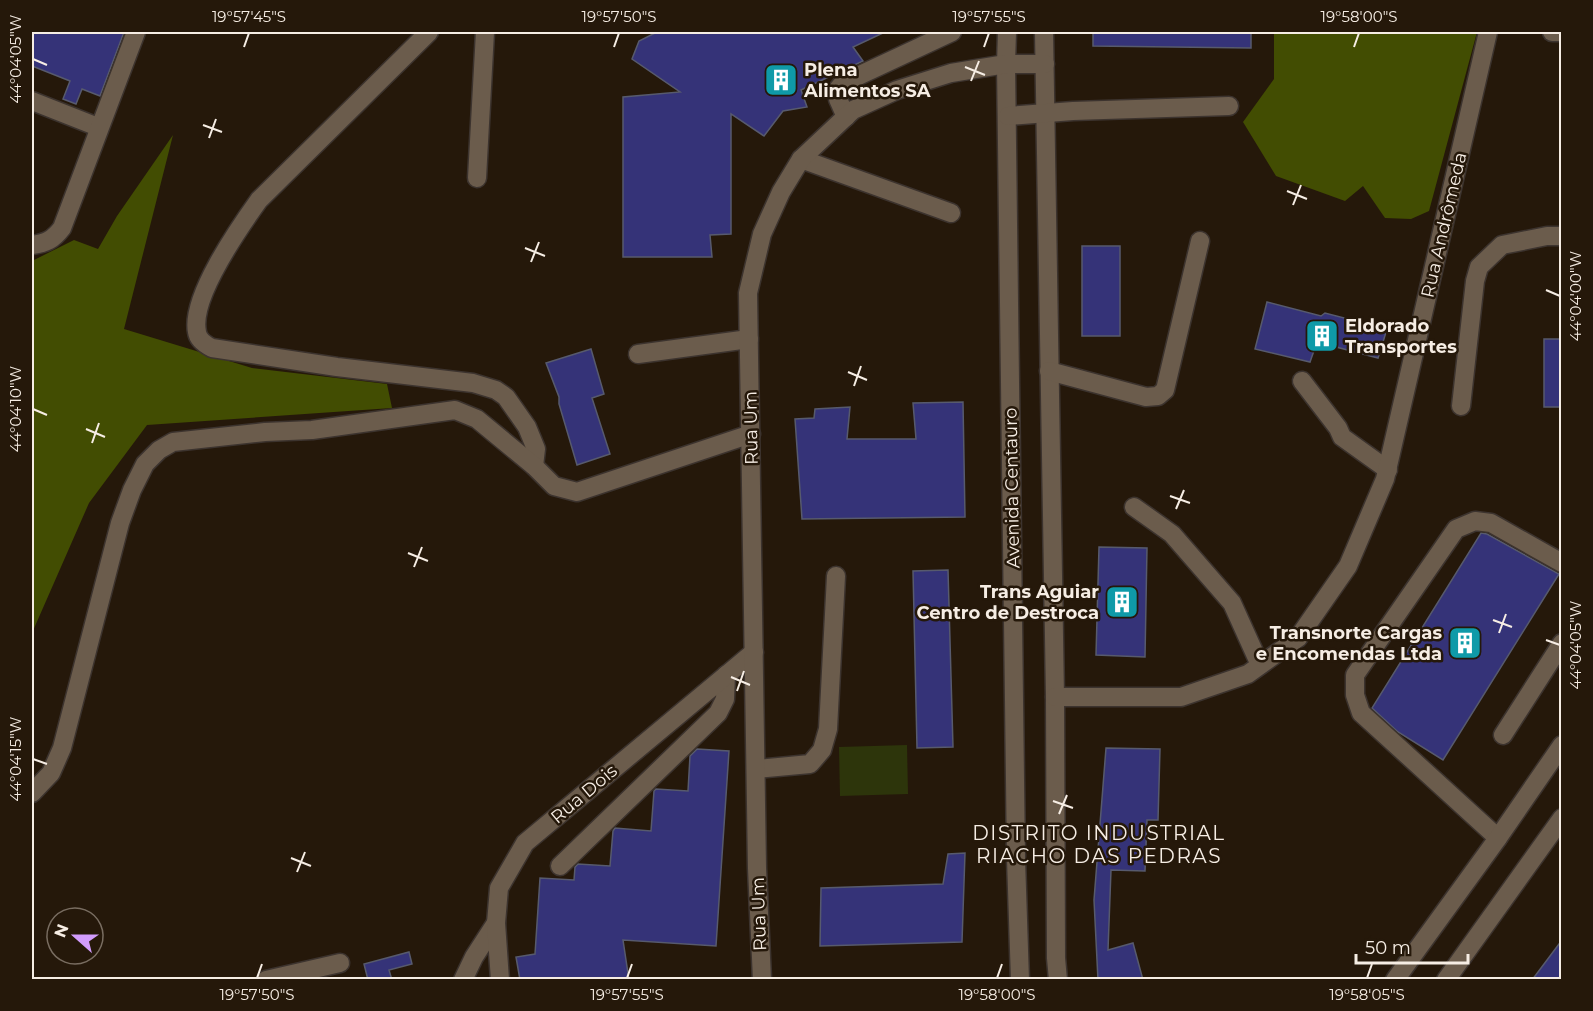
<svg xmlns="http://www.w3.org/2000/svg" width="1593" height="1011" font-family="Montserrat,sans-serif">
<rect width="100%" height="100%" fill="#25180a"/>
<!-- green -->
<path fill="#2d350b" d="M 907,745 L 908,794 L 840,796 L 839,747 Z"/>
<!-- forest -->
<g fill="#424d02">
<path d="M 1274,32 L 1477,32 L 1429,211 L 1411,219 L 1385,218 L 1363,186 L 1345,201 L 1276,176 L 1243,122 L 1274,79 Z"/>
<path d="M 173,135 L 124,329 L 252,368 L 387,384 L 392,408 L 147,425 L 89,503 L 32,633 L 32,261 L 74,240 L 98,249 L 117,216 Z"/>
</g>
<!-- building -->
<g fill="#353378" stroke="#575a6d" stroke-width="1.5">
<path d="M 32,32 L 124,32 L 100,96 L 82,89 L 76,104 L 63,99 L 70,81 L 32,66 Z"/>
<path d="M 657,32 L 885,32 L 853,47 L 863,61 L 801,90 L 807,107 L 783,111 L 764,136 L 731,114 L 731,234 L 710,235 L 712,257 L 623,257 L 623,97 L 680,92 L 632,59 L 639,41 Z"/>
<path d="M 1093,32 L 1251,32 L 1251,48 L 1093,46 Z"/>
<rect x="1082" y="246" width="38" height="90"/>
<path d="M 1267,302 L 1321,316 L 1325,313 L 1387,329 L 1378,358 L 1317,342 L 1310,362 L 1255,349 Z"/>
<rect x="1544" y="339" width="18" height="68"/>
<path d="M 591,349 L 604,394 L 592,398 L 610,454 L 577,465 L 559,404 L 559,397 L 546,363 Z"/>
<path d="M 963,402 L 965,517 L 802,519 L 795,419 L 814,418 L 815,409 L 850,407 L 847,439 L 916,439 L 913,403 Z"/>
<path d="M 1481,533 L 1487,534 L 1559,574 L 1443,760 L 1398,732 L 1372,708 Z"/>
<path d="M 1099,547 L 1147,548 L 1145,657 L 1096,655 Z"/>
<path d="M 948,570 L 953,747 L 917,748 L 913,571 Z"/>
<path d="M 1106,748 L 1160,749 L 1158,820 L 1147,820 L 1145,871 L 1111,870 L 1108,950 L 1133,943 L 1143,980 L 1098,980 L 1094,900 Z"/>
<path d="M 697,749 L 729,751 L 716,946 L 623,940 L 629,980 L 520,980 L 516,957 L 535,954 L 540,878 L 574,880 L 575,867 L 578,864 L 610,866 L 613,831 L 615,828 L 651,831 L 654,791 L 656,789 L 688,791 L 690,756 Z"/>
<path d="M 965,853 L 962,942 L 820,946 L 821,888 L 943,884 L 948,854 Z"/>
<path d="M 1562,940 L 1562,980 L 1532,980 Z"/>
<path d="M 409,952 L 412,964 L 389,970 L 392,980 L 368,980 L 364,964 Z"/>
</g>
<g fill="none" stroke-linecap="round" stroke-linejoin="round">
<defs>
<g id="minor">
<path d="M 429,32 L 259,200 C 239,228 190,298 197,332 C 198,340 206,345 212,348 L 337,367 L 473,383 L 496,390 L 506,397 L 527,427 L 536,449 L 534,466"/>
<path d="M 1007,32 L 1006,64 L 1016,859 L 1020,980"/>
<path d="M 1044,32 L 1055,697 L 1056,958 L 1058,980"/>
<path d="M 1552,32 L 1562,32"/>
<path d="M 32,101 L 98,127"/>
<path d="M 1008,116 L 1073,111 L 1229,106"/>
<path d="M 846,117 L 838,99 L 838,89 L 843,83 L 952,32"/>
<path d="M 801,159 L 951,213"/>
<path d="M 477,178 L 485,32"/>
<path d="M 32,245 C 46,243 53,240 62,228 L 136,32"/>
<path d="M 638,354 L 749,339"/>
<path d="M 1049,371 L 1146,397 L 1158,396 L 1165,390 L 1200,241"/>
<path d="M 1302,381 L 1338,428 L 1342,437 L 1388,470"/>
<path d="M 1461,406 L 1475,281 L 1479,267 L 1502,245 L 1547,236 L 1562,236"/>
<path d="M 1134,507 L 1172,534 L 1232,603 L 1260,665"/>
<path d="M 1055,697 L 1181,697 L 1248,674 L 1298,638 L 1348,566 L 1385,479 L 1488,32"/>
<path d="M 1503,735 L 1562,643"/>
<path d="M 756,769 L 810,764 L 822,750 L 828,729 L 836,576"/>
<path d="M 32,793 L 51,773 L 62,748 L 120,523 L 132,490 L 145,464 L 159,450 L 173,442 L 265,432 L 312,430 L 455,410 L 477,419 L 534,466 L 554,486 L 577,492 L 751,434"/>
<path d="M 1498,838 L 1361,713 L 1355,695 L 1355,675 L 1456,529 L 1475,521 L 1491,523 L 1562,563"/>
<path d="M 560,866 L 718,713 L 725,699 L 726,675"/>
<path d="M 266,980 L 340,963"/>
<path d="M 463,980 L 474,957 L 496,923"/>
<path d="M 500,980 L 496,923 L 499,888 L 525,843 L 754,652"/>
<path d="M 762,980 L 757,868 L 748,293 L 762,234 L 781,192 L 801,159 L 853,110 L 897,90 L 951,73 L 1006,64 L 1045,64"/>
<path d="M 1395,980 L 1498,838 L 1562,745"/>
<path d="M 1446,980 L 1562,818"/>
</g>
</defs>
<!-- minor casing -->
<use href="#minor" stroke="#3c332e" stroke-width="21"/>
<!-- minor -->
<use href="#minor" stroke="#6b5c4c" stroke-width="18"/>
</g>
<!-- ticks -->
<path fill="none" stroke="#f6ede4" stroke-width="2" d="M 244,47 L 249,33M 614,47 L 619,33M 984,47 L 989,33M 1354,47 L 1359,33M 33,59 L 47,65M 965,67 L 985,75M 971,81 L 979,61M 203,125 L 222,132M 209,138 L 216,119M 1287,191 L 1307,199M 1293,205 L 1301,185M 525,248 L 545,256M 531,262 L 539,242M 1546,290 L 1560,296M 848,372 L 867,380M 854,386 L 861,366M 33,409 L 47,415M 86,429 L 105,437M 92,443 L 99,423M 1170,496 L 1190,503M 1176,509 L 1184,490M 408,553 L 428,561M 414,567 L 422,547M 1493,620 L 1512,627M 1499,633 L 1506,614M 1546,640 L 1560,645M 731,677 L 750,685M 737,691 L 744,671M 33,759 L 47,764M 1053,801 L 1073,808M 1059,814 L 1067,795M 291,858 L 311,866M 297,872 L 305,852M 257,978 L 262,964M 627,978 L 632,964M 997,978 L 1002,964M 1367,978 L 1372,964"/>
<!-- icons -->
<defs>
<symbol id="building-square" viewBox="-11 -11 22 22"><rect x="-9" y="-9" width="18" height="18" rx="4" fill="#0f9aa8" stroke="#25180a"/><path d="M-4-6H4V6H1V3H-1V6H-4ZM-2.5-4.3h1.7v1.8h-1.7ZM.8-4.3h1.7v1.8H.8ZM-2.5-1h1.7V.8h-1.7ZM.8-1h1.7V.8H.8Z" fill="#fff"/></symbol>
</defs>
<g fill-rule="evenodd">
<use href="#building-square" x="762" y="61" width="38" height="38"/>
<use href="#building-square" x="1303" y="317" width="38" height="38"/>
<use href="#building-square" x="1103" y="583" width="38" height="38"/>
<use href="#building-square" x="1446" y="624" width="38" height="38"/>
</g>
<g text-anchor="middle" stroke-width="5" stroke-linejoin="round" paint-order="stroke">
<!-- poi labels -->
<g font-size="18" font-weight="bold" fill="#f6ede4" stroke="#25180a" text-anchor="start">
<text x="804" y="76">Plena<tspan x="804" dy="21">Alimentos SA</tspan></text>
<text x="1345" y="332">Eldorado<tspan x="1345" dy="21">Transportes</tspan></text>
<text x="1099" y="598" text-anchor="end">Trans Aguiar<tspan x="1099" dy="21">Centro de Destroca</tspan></text>
<text x="1442" y="639" text-anchor="end">Transnorte Cargas<tspan x="1442" dy="21">e Encomendas Ltda</tspan></text>
</g>
<!-- street labels -->
<g font-size="18" fill="#f6ede4" stroke="#25180a">
<text transform="translate(1444 225) rotate(-77)" y="6">Rua Andrômeda</text>
<text transform="translate(751 428) rotate(-91)" y="6">Rua Um</text>
<text transform="translate(1012 488) rotate(-91)" y="6">Avenida Centauro</text>
<text transform="translate(584 794) rotate(-40)" y="6">Rua Dois</text>
<text transform="translate(759 914) rotate(-92)" y="6">Rua Um</text>
</g>
<!-- neighbourhood labels -->
<g font-size="20" letter-spacing="1.5" fill="#f6ede4" stroke="#25180a">
<text x="1099" y="840">DISTRITO INDUSTRIAL<tspan x="1099" dy="23">RIACHO DAS PEDRAS</tspan></text>
</g>
</g>
<!-- border -->
<rect width="1593" height="1011" fill="none" stroke="#25180a" stroke-width="66"/>
<!-- north arrow -->
<g transform="translate(75 936) rotate(291)"><circle r="28" fill="#25180a" stroke="#796d61" stroke-width="1.5"/>
<path d="M0-4.5L10 22L0 15L-10 22Z" fill="#d29cfd"/>
<text y="-9" font-size="16" font-weight="bold" text-anchor="middle" fill="#f6ede4">N</text>
</g>
<!-- scale -->
<path d="M1356 954v9h112v-9" fill="none" stroke="#f6ede4" stroke-width="3"/>
<text x="1365" y="954" font-size="18" fill="#f6ede4" stroke="#25180a" stroke-width="4.5" paint-order="stroke">50 m</text>
<rect x="33" y="33" width="1527" height="945" fill="none" stroke="#f6ede4" stroke-width="2"/>
<g font-size="15" text-anchor="middle" fill="#f6ede4">
<text x="249" y="22">19°57'45"S</text>
<text x="619" y="22">19°57'50"S</text>
<text x="989" y="22">19°57'55"S</text>
<text x="1359" y="22">19°58'00"S</text>
<text transform="translate(16 59) rotate(-90)" y="5">44°04'05"W</text>
<text transform="translate(1576 296) rotate(-90)" y="5">44°04'00"W</text>
<text transform="translate(16 409) rotate(-90)" y="5">44°04'10"W</text>
<text transform="translate(1576 645) rotate(-90)" y="5">44°04'05"W</text>
<text transform="translate(16 759) rotate(-90)" y="5">44°04'15"W</text>
<text x="257" y="1000">19°57'50"S</text>
<text x="627" y="1000">19°57'55"S</text>
<text x="997" y="1000">19°58'00"S</text>
<text x="1367" y="1000">19°58'05"S</text>
</g>
</svg>
